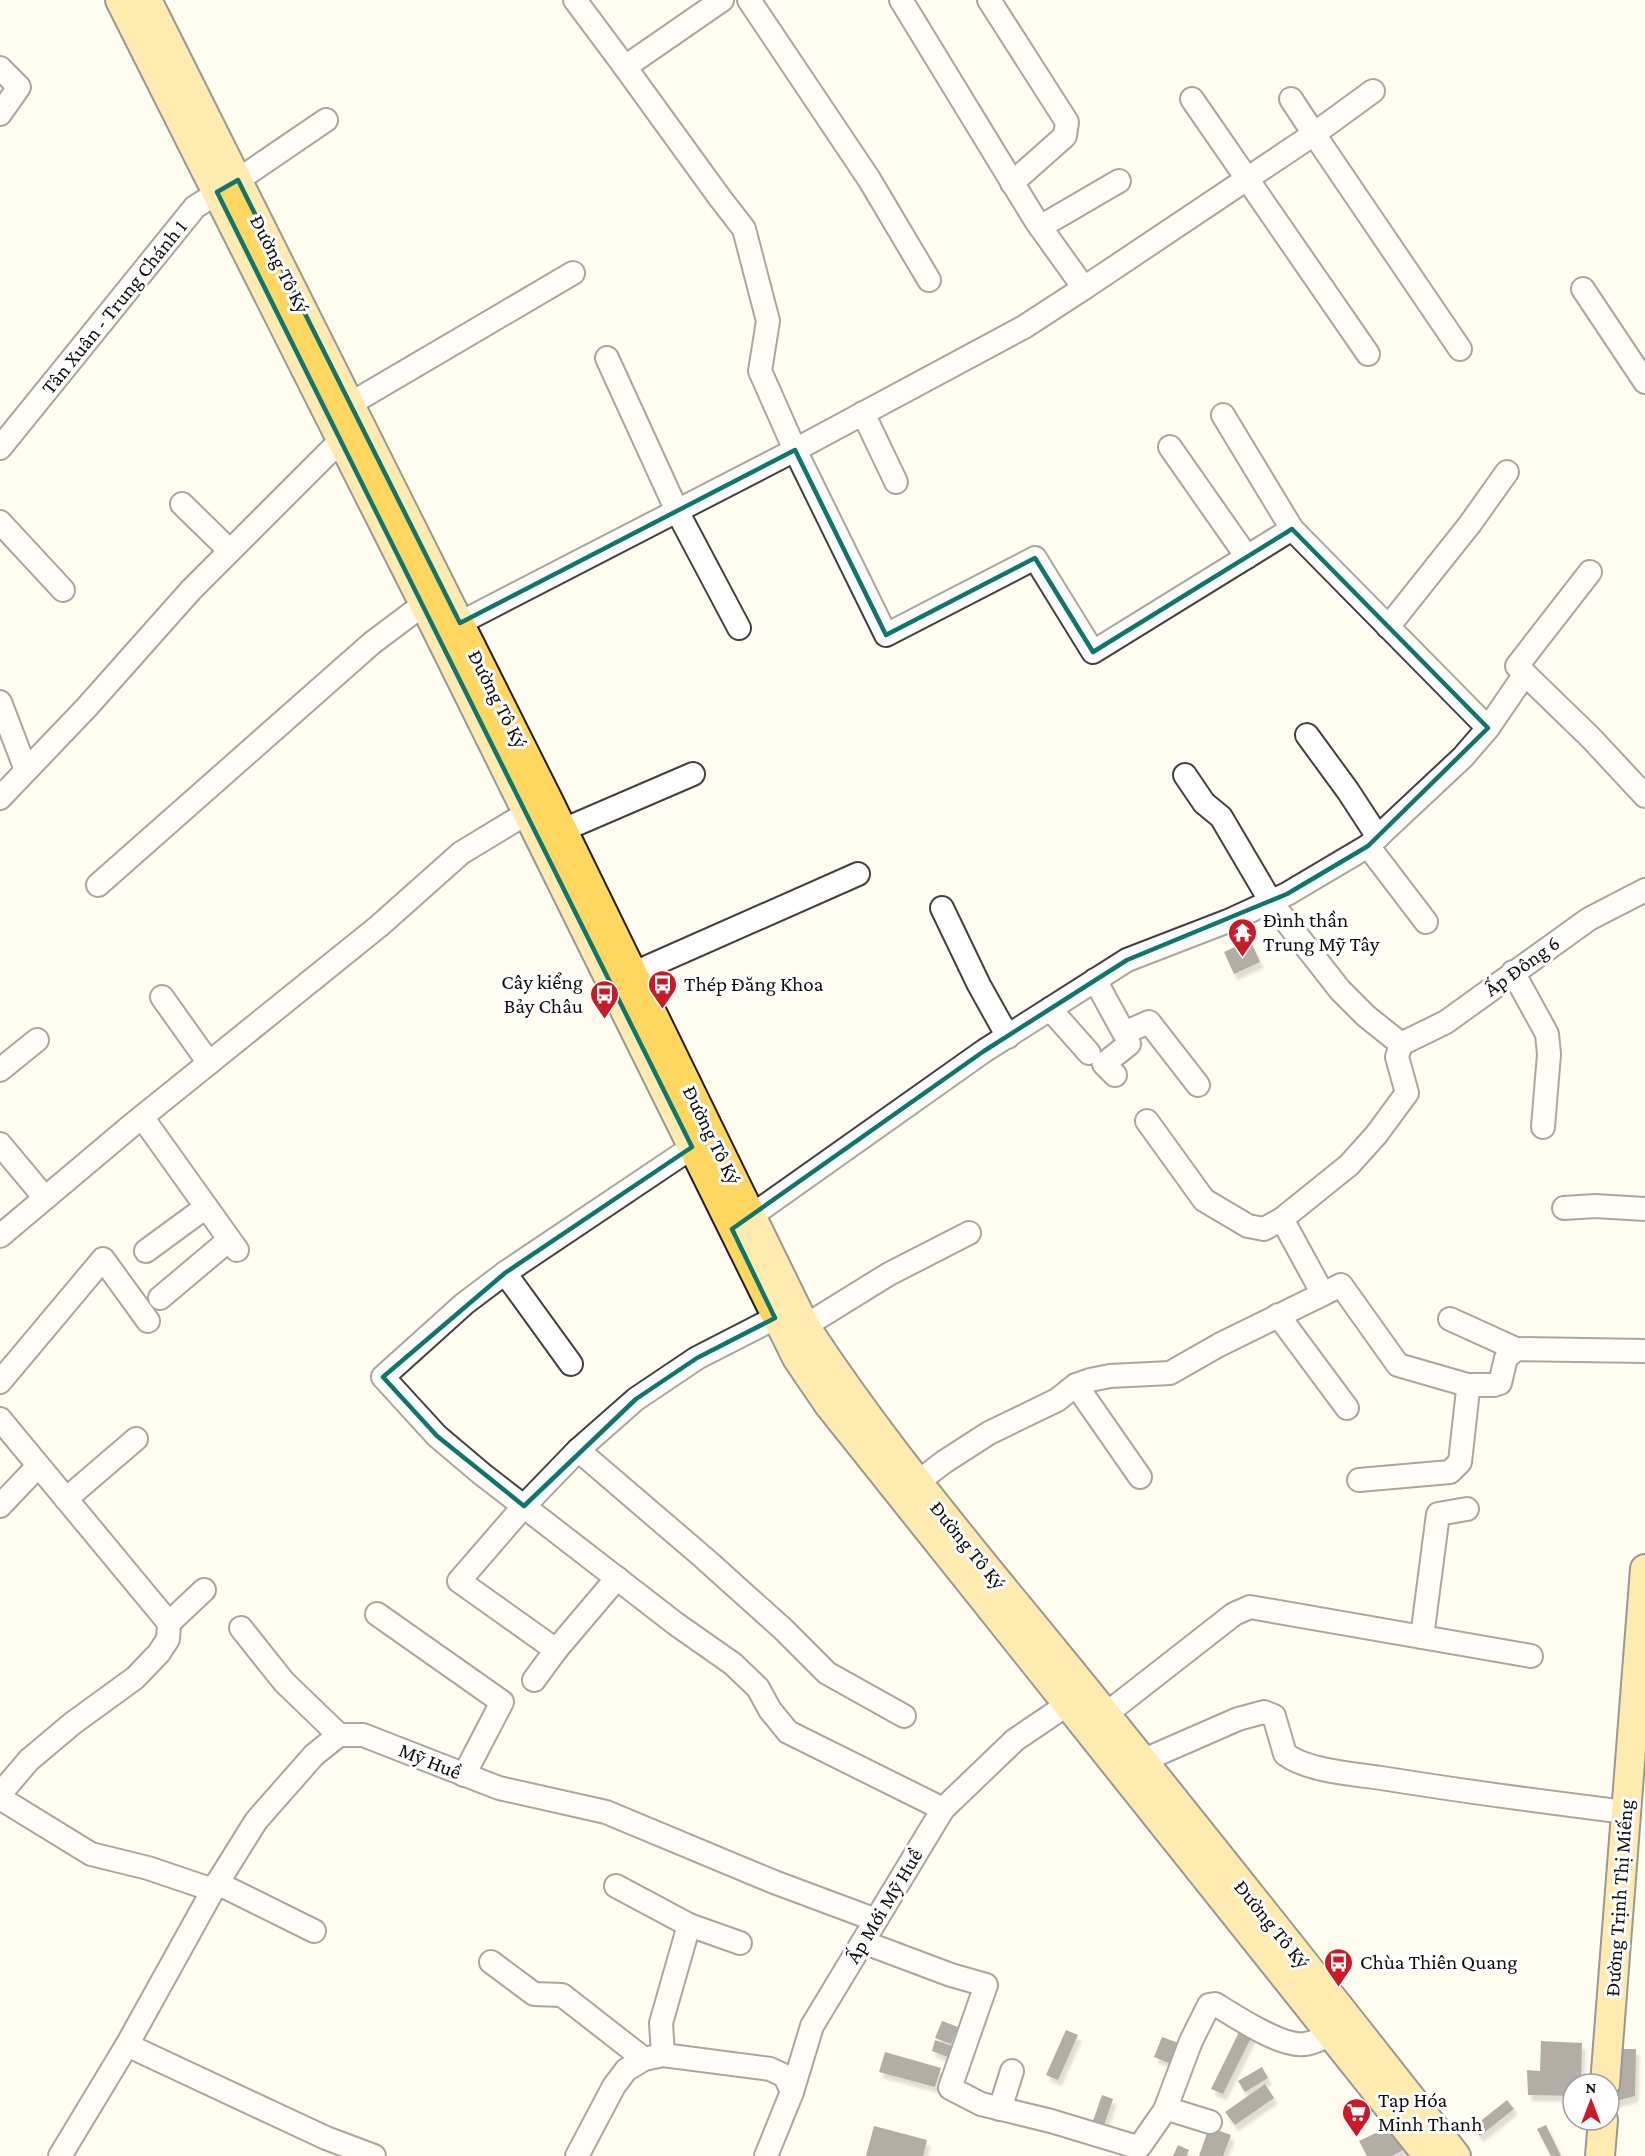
<svg xmlns="http://www.w3.org/2000/svg" width="1645" height="2156" font-family="'Crimson Pro',serif">
<defs>
<filter id="shadow"><feDropShadow dx="3.5" dy="6" stdDeviation="1.5" flood-color="#0004"/></filter>
</defs>
<rect width="100%" height="100%" fill="#fffcf0"/>
<!-- building -->
<g fill="#584f4a" filter="url(#shadow)">
<path d="M 1250,940 L 1260,962 L 1234,974 L 1224,952 Z"/>
<path d="M 942,2021 L 958,2027 L 951,2044 L 935,2038 Z"/>
<path d="M 1243,2024 L 1255,2030 L 1223,2094 L 1211,2089 Z"/>
<path d="M 1066,2030 L 1078,2035 L 1058,2080 L 1046,2075 Z"/>
<path d="M 1162,2037 L 1184,2045 L 1176,2066 L 1154,2057 Z"/>
<path d="M 935,2040 L 952,2046 L 948,2057 L 932,2051 Z"/>
<path d="M 1541,2041 L 1582,2043 L 1581,2084 L 1573,2084 L 1573,2096 L 1528,2095 L 1527,2070 L 1540,2071 Z"/>
<path d="M 1611,2049 L 1636,2049 L 1635,2096 L 1609,2103 Z"/>
<path d="M 885,2052 L 941,2068 L 935,2087 L 879,2072 Z"/>
<path d="M 1262,2067 L 1268,2078 L 1245,2092 L 1238,2081 Z"/>
<path d="M 1265,2084 L 1274,2098 L 1235,2125 L 1225,2112 Z"/>
<path d="M 1102,2095 L 1113,2099 L 1104,2125 L 1093,2121 Z"/>
<path d="M 1507,2100 L 1514,2109 L 1480,2136 L 1473,2127 Z"/>
<path d="M 1393,2125 L 1405,2149 L 1392,2156 L 1367,2156 L 1359,2141 Z"/>
<path d="M 1546,2125 L 1561,2156 L 1551,2156 L 1537,2129 Z"/>
<path d="M 874,2126 L 927,2140 L 923,2156 L 866,2156 Z"/>
<path d="M 1209,2127 L 1231,2135 L 1223,2156 L 1199,2156 Z"/>
<path d="M 1178,2145 L 1189,2150 L 1186,2156 L 1173,2156 Z"/>
</g>
<g fill="none" stroke-linecap="round" stroke-linejoin="round">
<defs>
<g id="minor">
<path d="M 575,0 L 625,67"/>
<path d="M 722,0 L 625,67 L 720,198 L 744,229 L 768,321 L 760,371 L 795,450 L 886,635 L 1035,558 L 1093,652 L 1292,529 L 1488,728"/>
<path d="M 749,0 L 869,179 L 929,280"/>
<path d="M 901,0 L 1036,221 L 1084,288 L 1314,134 L 1460,349"/>
<path d="M 989,0 L 1067,122 L 1065,136 L 1012,183"/>
<path d="M 0,68 L 19,87 L 0,114"/>
<path d="M 1192,99 L 1368,354"/>
<path d="M 1291,99 L 1314,134 L 1373,91"/>
<path d="M 1040,227 L 1119,181"/>
<path d="M 1583,289 L 1645,382"/>
<path d="M 607,358 L 677,511 L 739,628"/>
<path d="M 350,404 L 573,273"/>
<path d="M 863,413 L 896,482"/>
<path d="M 1223,415 L 1292,529"/>
<path d="M 1170,447 L 1247,557"/>
<path d="M 0,448 L 195,207 L 238,180 L 326,120"/>
<path d="M 182,504 L 229,550"/>
<path d="M 0,522 L 63,590"/>
<path d="M 460,623 L 795,450 L 1024,327 L 1084,288"/>
<path d="M 1388,627 L 1470,524 L 1507,472"/>
<path d="M 1525,674 L 1517,666 L 1590,572"/>
<path d="M 0,702 L 26,770"/>
<path d="M 1307,735 L 1348,791 L 1378,837"/>
<path d="M 1185,775 L 1204,803 L 1221,817 L 1271,902 L 1340,990 L 1366,1016 L 1401,1044"/>
<path d="M 0,798 L 87,707 L 191,590 L 341,440"/>
<path d="M 563,830 L 693,774"/>
<path d="M 1368,846 L 1426,922"/>
<path d="M 98,885 L 372,643 L 424,604"/>
<path d="M 942,908 L 979,985 L 1008,1037"/>
<path d="M 1513,972 L 1547,1034 L 1549,1054 L 1543,1127"/>
<path d="M 634,973 L 858,874"/>
<path d="M 1095,980 L 1124,1033 L 1149,1022 L 1198,1085"/>
<path d="M 162,997 L 209,1063"/>
<path d="M 1050,1009 L 1089,1053"/>
<path d="M 1401,1044 L 1446,1022 L 1589,919 L 1645,890"/>
<path d="M 0,1070 L 37,1040"/>
<path d="M 1115,1075 L 1104,1064 L 1129,1044"/>
<path d="M 142,1117 L 237,1250"/>
<path d="M 1147,1121 L 1204,1200 L 1248,1226 L 1264,1229 L 1282,1219"/>
<path d="M 706,1138 L 505,1273 L 464,1304 L 383,1377 L 437,1436 L 482,1474 L 676,1624 L 733,1664 L 758,1688 L 770,1710 L 788,1732 L 943,1809"/>
<path d="M 0,1144 L 45,1198"/>
<path d="M 1564,1208 L 1595,1206 L 1645,1209"/>
<path d="M 751,1216 L 984,1051 L 1127,960 L 1228,921 L 1287,894 L 1368,846 L 1463,757 L 1488,728 L 1525,674 L 1591,738 L 1645,796"/>
<path d="M 0,1236 L 132,1125 L 379,926 L 461,853 L 527,813"/>
<path d="M 146,1251 L 206,1207"/>
<path d="M 505,1273 L 571,1364"/>
<path d="M 1323,1294 L 1341,1285 L 1398,1365 L 1471,1386"/>
<path d="M 160,1298 L 229,1240"/>
<path d="M 1278,1315 L 1347,1408"/>
<path d="M 1450,1319 L 1516,1349"/>
<path d="M 805,1326 L 889,1274 L 969,1233"/>
<path d="M 0,1382 L 103,1259 L 148,1321"/>
<path d="M 1076,1385 L 1140,1477"/>
<path d="M 0,1419 L 169,1623 L 168,1639 L 159,1653 L 135,1678 L 73,1723 L 29,1760 L 0,1794"/>
<path d="M 578,1450 L 704,1558 L 783,1629 L 827,1673 L 904,1716"/>
<path d="M 1359,1480 L 1450,1472 L 1460,1462 L 1468,1390 L 1473,1385 L 1494,1385 L 1500,1383 L 1506,1358 L 1516,1349 L 1645,1351"/>
<path d="M 918,1482 L 944,1462 L 989,1433 L 1057,1400 L 1076,1385 L 1090,1380 L 1110,1376 L 1170,1373 L 1219,1345 L 1323,1294 L 1282,1219 L 1349,1165 L 1376,1135 L 1407,1093 L 1397,1057 L 1401,1044"/>
<path d="M 66,1499 L 136,1439"/>
<path d="M 0,1506 L 38,1466"/>
<path d="M 617,1578 L 556,1650 L 459,1581 L 524,1506 L 578,1450 L 636,1399 L 697,1358 L 775,1318"/>
<path d="M 377,1614 L 502,1702 L 464,1775"/>
<path d="M 169,1623 L 204,1590"/>
<path d="M 241,1628 L 284,1682 L 339,1735"/>
<path d="M 1422,1637 L 1438,1514 L 1467,1509"/>
<path d="M 534,1680 L 556,1650"/>
<path d="M 1106,1714 L 1234,1614 L 1250,1607 L 1531,1656"/>
<path d="M 1142,1761 L 1238,1719 L 1264,1712 L 1274,1716 L 1285,1754 C 1307,1771 1354,1774 1381,1778 C 1462,1791 1544,1802 1625,1812"/>
<path d="M 0,1798 L 91,1854 L 148,1868 L 213,1890"/>
<path d="M 217,1883 L 314,1931"/>
<path d="M 616,1886 L 689,1925 L 661,2023 L 663,2055"/>
<path d="M 689,1925 L 740,1943"/>
<path d="M 863,1942 L 951,1975 L 986,1985 L 950,2088 L 981,2104 L 1051,2121 L 1137,2147 L 1140,2146 L 1165,2110 L 1168,2109 L 1210,2122"/>
<path d="M 491,1962 L 534,1994 L 562,1995 L 644,2059"/>
<path d="M 127,2045 L 326,2138 L 374,2156"/>
<path d="M 1000,2109 L 1012,2071"/>
<path d="M 1165,2110 L 1191,2041 L 1209,2005 L 1215,2004 C 1235,2016 1282,2048 1305,2044 C 1314,2043 1323,2038 1331,2034"/>
<path d="M 60,2156 L 127,2045 L 213,1890 L 256,1821 L 314,1755 L 339,1735 L 363,1735 L 499,1788 L 606,1812 L 774,1882 L 876,1920"/>
<path d="M 577,2156 L 614,2086 L 626,2070 L 644,2059 L 663,2055 L 770,2069 L 785,2076 L 792,2092"/>
<path d="M 766,2156 L 792,2092 L 812,2026 L 943,1809 L 1015,1740 L 1068,1704"/>
</g>
<g id="major">
<path d="M 120,0 L 424,604 L 797,1358 L 829,1405 L 1428,2156"/>
<path d="M 147,0 L 548,800 L 805,1326 C 895,1464 1004,1587 1107,1716 C 1224,1862 1341,2008 1456,2156"/>
<path d="M 1605,2084 L 1645,1569"/>
<path d="M 1600,2156 L 1603,2120"/>
</g>
</defs>
<!-- minor casing -->
<use href="#minor" stroke="#424242" stroke-width="26"/>
<!-- major casing -->
<use href="#major" stroke="#202020" stroke-width="32"/>
<!-- minor -->
<use href="#minor" stroke="#fff" stroke-width="22"/>
<!-- major -->
<use href="#major" stroke="#ffd660" stroke-width="28"/>
</g>
<!-- marked area -->
<path d="M0 0H1645V2156H0ZM 238,180 L 460,623 L 795,450 L 886,635 L 1035,558 L 1093,652 L 1292,529 L 1488,728 L 1368,846 L 1287,894 L 1127,960 L 984,1051 L 732,1229 L 775,1318 L 697,1358 L 636,1399 L 524,1506 L 437,1436 L 383,1377 L 505,1273 L 692,1147 L 217,192 Z" fill="#fffcf0" fill-opacity=".55" fill-rule="evenodd"/>
<path fill="none" stroke="#0f766e" stroke-width="4.5" stroke-linejoin="round" d="M 238,180 L 460,623 L 795,450 L 886,635 L 1035,558 L 1093,652 L 1292,529 L 1488,728 L 1368,846 L 1287,894 L 1127,960 L 984,1051 L 732,1229 L 775,1318 L 697,1358 L 636,1399 L 524,1506 L 437,1436 L 383,1377 L 505,1273 L 692,1147 L 217,192 Z"/>
<!-- icons -->
<defs>
<symbol id="temple-pin" viewBox="-11 -11 22 30"><path d="M0 17L-7.5 6A9.5 9.5 0 1 1 7.5 6Z" fill="#cb1a25" stroke="#fff"/><path d="M0-6L5-2H3V0L6.5 2.5H4V6H1.5V3h-3V6H-4V2.5H-6.5L-3 0V-2H-5Z" fill="#fff"/></symbol>
<symbol id="bus-pin" viewBox="-11 -11 22 30"><path d="M0 17L-7.5 6A9.5 9.5 0 1 1 7.5 6Z" fill="#cb1a25" stroke="#fff"/><path d="M-5-6H5V4H4V6H2V4H-2V6H-4V4H-5ZM-3.5-4V0h7V-4ZM-3.5 1.2v1.5H-2V1.2ZM2 1.2v1.5H3.5V1.2Z" fill="#fff"/></symbol>
<symbol id="supermarket-pin" viewBox="-11 -11 22 30"><path d="M0 17L-7.5 6A9.5 9.5 0 1 1 7.5 6Z" fill="#cb1a25" stroke="#fff"/><path d="M-6-5.5h2.5l.6 2H6L4.5 2H-2.5L-4.4-4H-6ZM-1.5 3.2a1.3 1.3 0 1 0 .1 0ZM3 3.2a1.3 1.3 0 1 0 .1 0Z" fill="#fff"/></symbol>
</defs>
<g fill-rule="evenodd">
<use href="#temple-pin" x="1226" y="916" width="33" height="45"/>
<use href="#bus-pin" x="646" y="968" width="33" height="45"/>
<use href="#bus-pin" x="588" y="978" width="33" height="45"/>
<use href="#bus-pin" x="1322" y="1946" width="33" height="45"/>
<use href="#supermarket-pin" x="1340" y="2096" width="33" height="45"/>
</g>
<g text-anchor="middle" stroke-width="6" stroke-linejoin="round" paint-order="stroke">
<!-- street labels -->
<g font-size="21" fill="#0f0f0f" stroke="#fff">
<text transform="translate(280 264) rotate(63)" y="7">Đường Tô Ký</text>
<text transform="translate(114 307) rotate(-51)" y="7">Tân Xuân - Trung Chánh 1</text>
<text transform="translate(498 699) rotate(63)" y="7">Đường Tô Ký</text>
<text transform="translate(1522 966) rotate(-36)" y="7">Ấp Đông 6</text>
<text transform="translate(712 1135) rotate(64)" y="7">Đường Tô Ký</text>
<text transform="translate(968 1545) rotate(51)" y="7">Đường Tô Ký</text>
<text transform="translate(430 1761) rotate(22)" y="7">Mỹ Huề</text>
<text transform="translate(1619 1898) rotate(-86)" y="7">Đường Trịnh Thị Miếng</text>
<text transform="translate(884 1906) rotate(-59)" y="7">Ấp Mới Mỹ Huề</text>
<text transform="translate(1272 1924) rotate(51)" y="7">Đường Tô Ký</text>
</g>
<!-- poi labels -->
<g font-size="21" fill="#0f0f0f" stroke="#fff" text-anchor="start">
<text x="1263" y="927">Đình thần<tspan x="1263" dy="24">Trung Mỹ Tây</tspan></text>
<text x="583" y="989" text-anchor="end">Cây kiểng<tspan x="583" dy="24">Bảy Châu</tspan></text>
<text x="684" y="991">Thép Đăng Khoa</text>
<text x="1360" y="1969">Chùa Thiên Quang</text>
<text x="1378" y="2107">Tạp Hóa<tspan x="1378" dy="24">Minh Thanh</tspan></text>
</g>
</g>
<!-- north arrow -->
<g transform="translate(1591 2102)"><circle r="28" fill="#ffffff" stroke="#9f9f9f" stroke-width="1.5"/>
<path d="M0-4.5L10 22L0 15L-10 22Z" fill="#cb1a25"/>
<text y="-9" font-size="16" font-weight="bold" text-anchor="middle" fill="#0f0f0f">N</text>
</g>
</svg>
